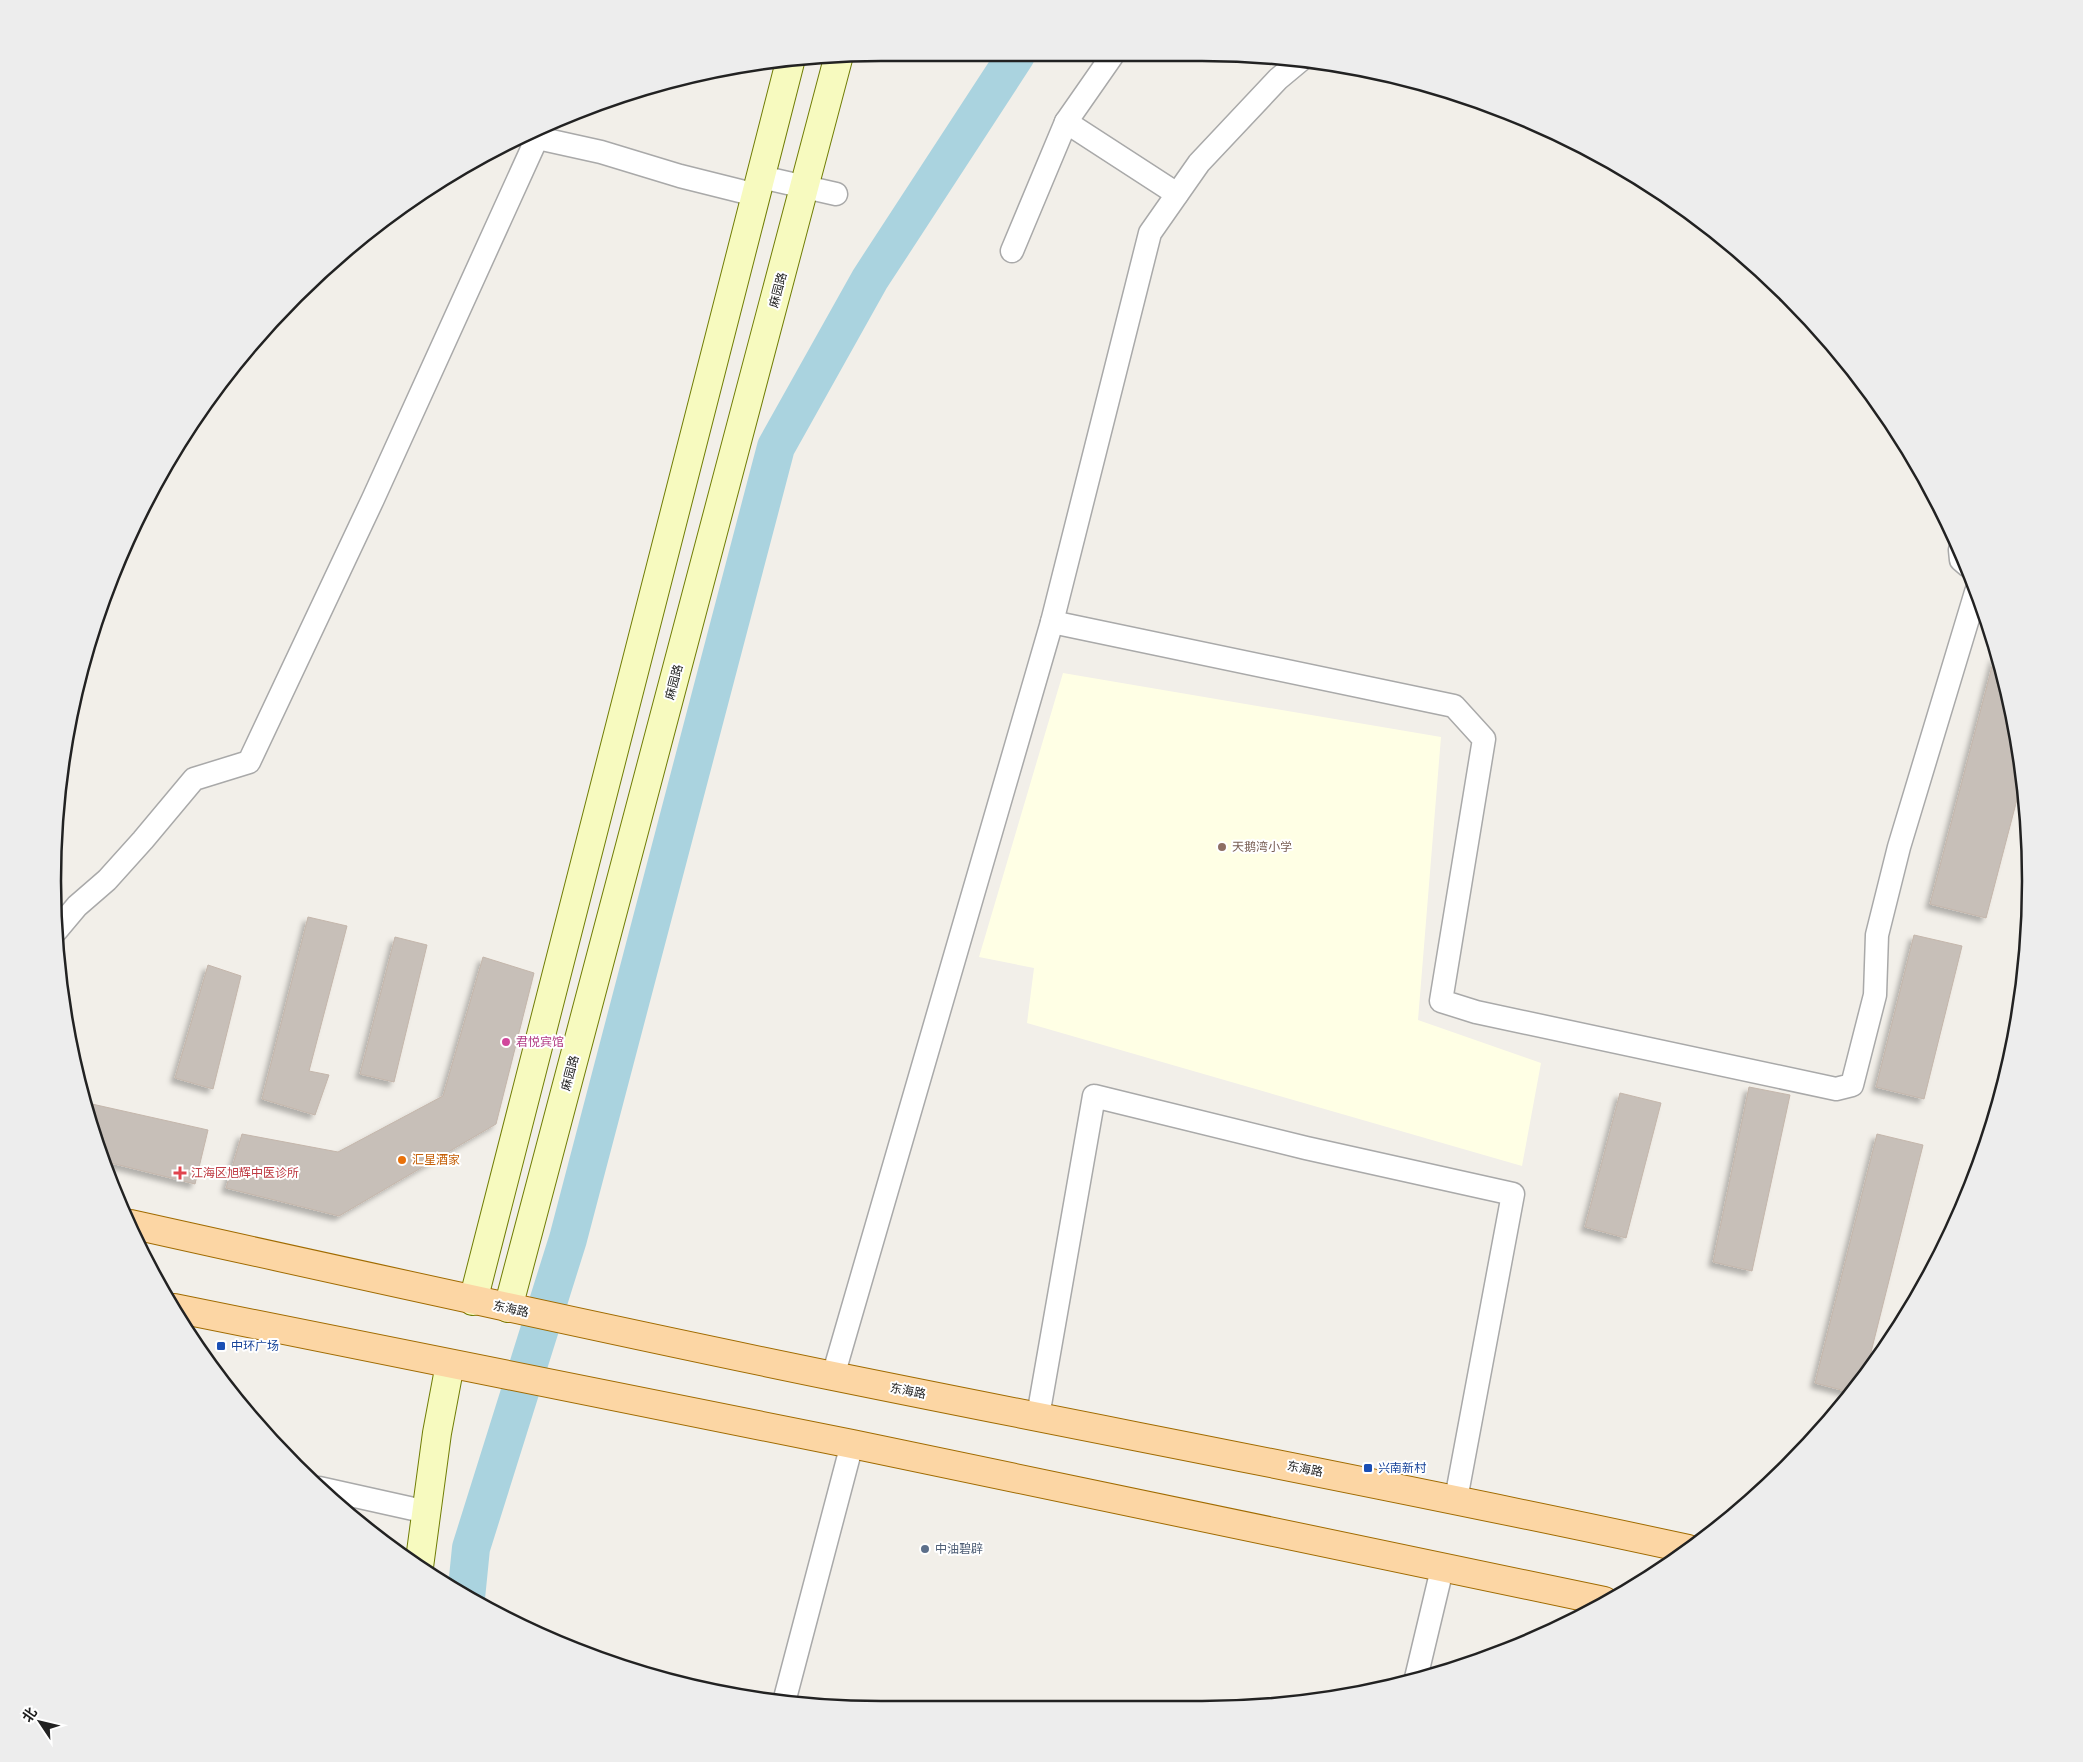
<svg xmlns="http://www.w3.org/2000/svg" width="2083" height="1762" font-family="'Titillium Web','Noto Sans SC',sans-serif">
<defs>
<filter id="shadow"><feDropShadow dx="-4.5" dy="4.5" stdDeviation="2.5" flood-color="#0004"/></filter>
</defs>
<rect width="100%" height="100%" fill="#f2efe9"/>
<!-- education -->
<path fill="#ffffe5" d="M 1063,673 L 1441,737 L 1418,1020 L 1541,1063 L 1522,1166 L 1027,1023 L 1034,968 L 979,957 Z"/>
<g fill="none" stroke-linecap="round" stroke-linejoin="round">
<!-- river -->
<path stroke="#aad3df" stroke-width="38" d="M 466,1598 L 471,1548 L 568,1239 L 776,447 L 870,279 L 1016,55"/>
</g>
<!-- building -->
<g fill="#c7bfb8" stroke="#c4b6ab" filter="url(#shadow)">
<path d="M 1995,655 L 2015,720 L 2021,784 L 1986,918 L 1930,904 Z"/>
<path d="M 308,917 L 347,926 L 309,1071 L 329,1075 L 315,1115 L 262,1099 Z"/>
<path d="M 1914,935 L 1962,946 L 1924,1099 L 1876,1087 Z"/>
<path d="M 395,937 L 427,945 L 394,1082 L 360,1074 Z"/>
<path d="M 483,957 L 534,973 L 496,1124 L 339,1216 L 226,1188 L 242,1134 L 338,1152 L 443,1096 Z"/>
<path d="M 208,965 L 241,976 L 213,1089 L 175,1078 Z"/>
<path d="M 1749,1087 L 1790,1095 L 1752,1271 L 1713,1262 Z"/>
<path d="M 1620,1093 L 1661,1103 L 1626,1238 L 1585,1227 Z"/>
<path d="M 83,1102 L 208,1130 L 195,1184 L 103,1161 Z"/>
<path d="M 1877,1134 L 1923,1145 L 1866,1372 L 1849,1392 L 1815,1383 Z"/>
</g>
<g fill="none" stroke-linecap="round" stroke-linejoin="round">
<defs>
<g id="street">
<path d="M 1066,122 L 1177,194"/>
<path d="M 524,135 L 601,152 L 680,176 L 756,195"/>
<path d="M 761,177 L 836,194"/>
<path d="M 1012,251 L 1066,122 L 1112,56"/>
<path d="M 1960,550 L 1961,560 L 1968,566"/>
<path d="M 1052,622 L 1454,706 L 1484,739 L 1441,1001 L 1476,1012 L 1836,1089 L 1852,1085 L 1875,995 L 1877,935 L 1899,847 L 1976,592"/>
<path d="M 56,931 L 77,906 L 107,880 L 143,840 L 194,779 L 249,762 L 373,499 L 537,138"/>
<path d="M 833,1376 L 1052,622 L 1150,233 L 1199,163 L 1278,79 L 1302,59"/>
<path d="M 1038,1416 L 1094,1096 L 1306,1148 L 1513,1194 L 1456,1499"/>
<path d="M 319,1488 L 427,1512"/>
<path d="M 1416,1678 L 1442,1569"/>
<path d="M 784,1702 L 852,1444"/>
</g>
<g id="secondary">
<path d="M 473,1301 L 791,58"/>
<path d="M 508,1308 L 839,55"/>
<path d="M 419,1567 L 437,1433 L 450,1364"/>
</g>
<g id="primary">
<path d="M 130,1224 C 364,1276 598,1328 833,1376 C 1118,1434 1404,1487 1688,1549"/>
<path d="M 174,1308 L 852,1444 L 1604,1601"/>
</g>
</defs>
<!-- street casing -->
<use href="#street" stroke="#a9a9a9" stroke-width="25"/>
<!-- secondary casing -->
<use href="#secondary" stroke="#707d05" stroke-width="30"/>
<!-- primary casing -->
<use href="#primary" stroke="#a06b00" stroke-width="30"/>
<!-- street -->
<use href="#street" stroke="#fff" stroke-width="22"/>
<!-- secondary -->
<use href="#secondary" stroke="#f7fabf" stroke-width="28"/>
<!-- primary -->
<use href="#primary" stroke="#fcd6a4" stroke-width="28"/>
</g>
<!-- markers -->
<circle fill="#8d6e63" stroke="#fff" stroke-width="2" cx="1222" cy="847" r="5"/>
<circle fill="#d1479c" stroke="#fff" stroke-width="2" cx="506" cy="1042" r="5"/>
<circle fill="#e8710a" stroke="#fff" stroke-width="2" cx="402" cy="1160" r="5"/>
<path fill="#e0444e" stroke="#fff" stroke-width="2" d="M177.5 1165.5h5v5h5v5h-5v5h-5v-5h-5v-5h5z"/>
<g fill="#1a4fb4" stroke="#fff" stroke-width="2">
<rect x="216" y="1341" width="10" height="10" rx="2.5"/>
<rect x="1363" y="1463" width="10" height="10" rx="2.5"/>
</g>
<circle fill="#5c6f8a" stroke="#fff" stroke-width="2" cx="925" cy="1549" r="5"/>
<g text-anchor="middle" stroke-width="4" stroke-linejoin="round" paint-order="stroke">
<!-- street labels -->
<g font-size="12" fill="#222" stroke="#fff">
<text transform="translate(778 290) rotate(-75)" y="4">麻园路</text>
<text transform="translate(674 682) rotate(-75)" y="4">麻园路</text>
<text transform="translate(570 1073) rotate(-75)" y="4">麻园路</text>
<text transform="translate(511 1309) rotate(12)" y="4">东海路</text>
<text transform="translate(908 1391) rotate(11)" y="4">东海路</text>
<text transform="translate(1305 1469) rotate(11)" y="4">东海路</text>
</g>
<!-- education labels -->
<g font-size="12" fill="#785e54" stroke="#fff" text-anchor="start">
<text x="1232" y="851">天鹅湾小学</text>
</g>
<!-- hotel labels -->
<g font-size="12" fill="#b23c85" stroke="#fff" text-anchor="start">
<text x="516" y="1046">君悦宾馆</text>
</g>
<!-- food labels -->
<g font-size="12" fill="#c56008" stroke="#fff" text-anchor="start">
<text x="412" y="1164">汇星酒家</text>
</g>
<!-- health labels -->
<g font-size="12" fill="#be3a42" stroke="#fff" text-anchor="start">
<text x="191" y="1177">江海区旭辉中医诊所</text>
</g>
<!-- transit labels -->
<g font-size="12" fill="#164399" stroke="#fff" text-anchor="start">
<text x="231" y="1350">中环广场</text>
<text x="1378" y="1472">兴南新村</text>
</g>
<!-- service labels -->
<g font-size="12" fill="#4e5e75" stroke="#fff" text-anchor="start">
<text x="935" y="1553">中油碧辟</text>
</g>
</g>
<!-- crop -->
<path d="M0 0H2083V1762H0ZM881 61H1202A820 820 0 0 1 2022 881V881A820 820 0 0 1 1202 1701H881A820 820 0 0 1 61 881V881A820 820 0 0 1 881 61Z" fill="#ededed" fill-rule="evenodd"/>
<path fill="none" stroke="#222" stroke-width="2.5" d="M881 61H1202A820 820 0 0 1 2022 881V881A820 820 0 0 1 1202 1701H881A820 820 0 0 1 61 881V881A820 820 0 0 1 881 61Z"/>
<!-- north arrow -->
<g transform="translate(40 1722) rotate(305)" stroke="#ffffff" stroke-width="4" paint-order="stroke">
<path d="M0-4L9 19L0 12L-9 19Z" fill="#222222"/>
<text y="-8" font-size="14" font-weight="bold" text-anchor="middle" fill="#222222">北</text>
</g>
</svg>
